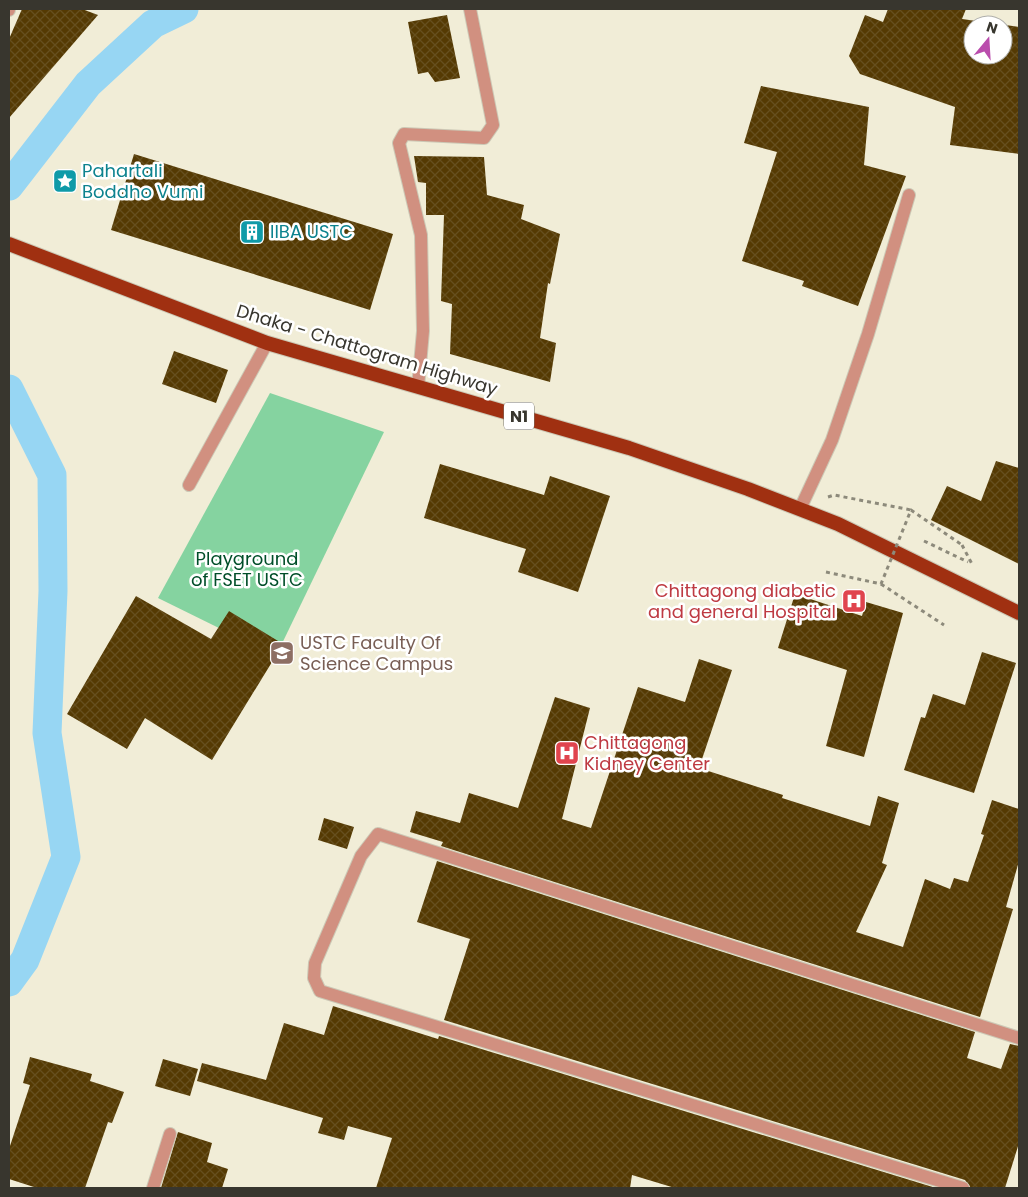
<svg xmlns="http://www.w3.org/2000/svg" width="1028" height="1197" font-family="Poppins,sans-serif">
<defs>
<pattern id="building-cross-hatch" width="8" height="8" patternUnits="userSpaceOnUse" patternTransform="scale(1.25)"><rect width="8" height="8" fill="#553a03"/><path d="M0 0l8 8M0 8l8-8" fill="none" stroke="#664f1f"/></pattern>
</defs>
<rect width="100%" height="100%" fill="#f1edd7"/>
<!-- green -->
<path fill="#85d3a0" d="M 270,393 L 384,432 L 276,656 L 158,598 Z"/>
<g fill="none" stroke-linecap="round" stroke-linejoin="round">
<!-- canal -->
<g stroke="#97d6f3" stroke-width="29">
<path d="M 9,186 L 88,84 L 153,24 L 184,9"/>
<path d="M 9,389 L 52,475 L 53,591 L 47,733 L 66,857 L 25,960 L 9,982"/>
</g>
</g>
<!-- building -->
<g fill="url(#building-cross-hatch)" fill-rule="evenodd">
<path d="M 22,9 L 82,9 L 98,15 L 9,118 L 9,39 Z"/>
<path d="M 888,9 L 966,9 L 962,19 L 1019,27 L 1019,154 L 950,145 L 955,107 L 860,74 L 849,56 L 865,15 L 883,22 ZM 973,25 L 1003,25 L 1003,55 L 973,55 Z"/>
<path d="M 447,15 L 460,78 L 435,82 L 428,72 L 418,74 L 408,22 Z"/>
<path d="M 761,86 L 869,107 L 864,165 L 906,176 L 858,306 L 802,286 L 804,281 L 742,261 L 777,152 L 744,143 Z"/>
<path d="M 134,154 L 393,234 L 370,310 L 111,230 Z"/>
<path d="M 414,156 L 484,157 L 487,195 L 524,205 L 521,219 L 560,234 L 550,284 L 548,283 L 540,338 L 556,343 L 550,382 L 450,354 L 452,304 L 441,301 L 444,215 L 426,215 L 426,183 L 418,182 Z"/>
<path d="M 174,351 L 228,370 L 216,403 L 162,384 Z"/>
<path d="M 996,461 L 1019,468 L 1019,564 L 931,520 L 947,486 L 981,501 Z"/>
<path d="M 440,464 L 544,495 L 550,476 L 610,496 L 578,592 L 518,572 L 526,549 L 424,518 Z"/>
<path d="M 795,594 L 862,616 L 866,602 L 903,613 L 864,757 L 826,746 L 847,670 L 778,648 Z"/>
<path d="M 136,596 L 211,639 L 229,611 L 283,644 L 212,760 L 145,718 L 127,749 L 67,714 Z"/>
<path d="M 982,652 L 1016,663 L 974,793 L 904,770 L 921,717 L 925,718 L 933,694 L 965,705 Z"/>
<path d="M 699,659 L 732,670 L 699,768 L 783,795 L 782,798 L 870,826 L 878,796 L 899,803 L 882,863 L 887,865 L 856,932 L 903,947 L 925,879 L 950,889 L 954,878 L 968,882 L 984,835 L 981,834 L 992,800 L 1019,809 L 1019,861 L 1006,907 L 1013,909 L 980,1017 L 441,846 L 443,842 L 410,832 L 416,811 L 460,823 L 469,793 L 518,808 L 555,697 L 590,708 L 562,819 L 591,828 L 638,687 L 685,702 Z"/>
<path d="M 324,818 L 354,827 L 347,849 L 318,840 Z"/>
<path d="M 437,861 L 975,1032 L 967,1058 L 1001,1069 L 1010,1044 L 1019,1046 L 1019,1143 L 1005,1188 L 971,1188 L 965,1180 L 444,1020 L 470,939 L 417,922 Z"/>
<path d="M 333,1006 L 438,1039 L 439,1036 L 936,1188 L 675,1188 L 632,1175 L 630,1188 L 376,1188 L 392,1138 L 348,1126 L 344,1140 L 318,1133 L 323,1118 L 197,1081 L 202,1063 L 266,1080 L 284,1023 L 324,1035 Z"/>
<path d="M 30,1057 L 92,1074 L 90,1081 L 124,1092 L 112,1123 L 108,1122 L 85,1188 L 37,1188 L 9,1179 L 9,1149 L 30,1085 L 23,1083 Z"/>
<path d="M 163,1059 L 198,1069 L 190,1096 L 155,1086 Z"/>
<path d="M 178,1132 L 212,1143 L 207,1162 L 228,1169 L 222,1188 L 161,1188 Z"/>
</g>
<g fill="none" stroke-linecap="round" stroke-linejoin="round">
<defs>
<g id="service">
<path d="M 189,485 L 267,343"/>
<path d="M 800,509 L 832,440 L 868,334 L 909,195"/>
</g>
<g id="minor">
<path d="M 9,10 L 9,9"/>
<path d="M 418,387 L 423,331 L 421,235 L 399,143 L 404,134 L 484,138 L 493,125 L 470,9"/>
<path d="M 153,1188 L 170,1134"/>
<path d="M 963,1188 L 320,991 L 314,978 L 315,963 L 361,856 L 378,834 L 1019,1038"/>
</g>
<path id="trunk" d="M 9,244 L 267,343 L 629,448 L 748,489 L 838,524 L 1019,613"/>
</defs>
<!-- service casing -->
<use href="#service" stroke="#ccc8b5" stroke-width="14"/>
<!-- minor casing -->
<use href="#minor" stroke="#ccc8b5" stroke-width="14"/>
<!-- trunk casing -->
<use href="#trunk" stroke="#ccc8b5" stroke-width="16"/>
<!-- path -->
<g stroke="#8d8a7b" stroke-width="3" stroke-dasharray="4 4" stroke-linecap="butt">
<path d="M 828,497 L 834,495 L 911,510"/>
<path d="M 924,541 L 968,562"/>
<path d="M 962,545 L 972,564"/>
<path d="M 881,584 L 944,625"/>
</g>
<!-- service -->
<use href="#service" stroke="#d19080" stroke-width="12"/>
<!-- minor -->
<use href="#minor" stroke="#d19080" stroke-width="12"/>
<!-- trunk -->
<use href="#trunk" stroke="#a03011" stroke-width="14"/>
<!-- path-bridge -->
<path stroke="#8d8a7b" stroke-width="3" stroke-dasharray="4 4" stroke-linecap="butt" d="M 826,572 L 881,584 L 911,510 L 962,545"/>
</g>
<!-- icons -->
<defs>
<symbol id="sight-square" viewBox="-11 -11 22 22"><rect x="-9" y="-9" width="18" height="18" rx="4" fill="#0f9aa8" stroke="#fff"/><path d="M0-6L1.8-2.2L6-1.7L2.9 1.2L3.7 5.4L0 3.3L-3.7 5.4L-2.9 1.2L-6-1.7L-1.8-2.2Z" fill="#fff"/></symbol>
<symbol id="building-square" viewBox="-11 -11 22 22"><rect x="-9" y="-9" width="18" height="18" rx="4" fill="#0f9aa8" stroke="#fff"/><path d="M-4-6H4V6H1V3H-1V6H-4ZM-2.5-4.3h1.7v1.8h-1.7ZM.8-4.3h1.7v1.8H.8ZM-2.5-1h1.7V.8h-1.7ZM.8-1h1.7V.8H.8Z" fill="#fff"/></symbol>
<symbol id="hospital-square" viewBox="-11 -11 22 22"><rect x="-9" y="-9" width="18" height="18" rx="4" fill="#e0444e" stroke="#fff"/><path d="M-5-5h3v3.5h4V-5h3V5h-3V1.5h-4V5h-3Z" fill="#fff"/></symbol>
<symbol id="university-square" viewBox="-11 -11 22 22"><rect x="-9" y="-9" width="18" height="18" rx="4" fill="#8d6e63" stroke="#fff"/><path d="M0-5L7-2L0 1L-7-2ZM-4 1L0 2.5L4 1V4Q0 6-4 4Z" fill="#fff"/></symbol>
</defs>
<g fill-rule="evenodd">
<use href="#sight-square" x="51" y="167" width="28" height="28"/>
<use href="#building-square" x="238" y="218" width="28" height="28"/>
<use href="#hospital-square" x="840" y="587" width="28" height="28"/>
<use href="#university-square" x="268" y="639" width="28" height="28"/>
<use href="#hospital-square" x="553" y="739" width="28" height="28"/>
</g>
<g text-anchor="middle" stroke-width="5" stroke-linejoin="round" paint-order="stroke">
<!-- shield labels -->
<rect fill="#fff" stroke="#74726d" stroke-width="1" x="504" y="402.5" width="30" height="27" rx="4"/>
<g font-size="16" font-weight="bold" fill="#38362e">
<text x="519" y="422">N1</text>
</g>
<!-- culture labels -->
<g font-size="18" fill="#0d838f" stroke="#fff" text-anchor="start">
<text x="82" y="177">Pahartali<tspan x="82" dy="21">Boddho Vumi</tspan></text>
<text x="270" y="238">IIBA USTC</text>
</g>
<!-- street labels -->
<g font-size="18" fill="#38362e" stroke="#fff">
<text transform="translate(367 350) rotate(17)" y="6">Dhaka - Chattogram Highway</text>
</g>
<!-- park labels -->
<g font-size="18" fill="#004e29" stroke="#fff">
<text x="247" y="565">Playground<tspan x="247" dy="21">of FSET USTC</tspan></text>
</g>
<!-- health labels -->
<g font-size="18" fill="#be3a42" stroke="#fff" text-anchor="end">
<text x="836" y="597">Chittagong diabetic<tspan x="836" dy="21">and general Hospital</tspan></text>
<text x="584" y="749" text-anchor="start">Chittagong<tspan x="584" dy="21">Kidney Center</tspan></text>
</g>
<!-- education labels -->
<g font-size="18" fill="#785e54" stroke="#fff" text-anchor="start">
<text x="300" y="649">USTC Faculty Of<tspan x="300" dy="21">Science Campus</tspan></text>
</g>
</g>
<!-- border -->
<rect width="1028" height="1197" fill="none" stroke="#38362e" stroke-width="20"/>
<!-- north arrow -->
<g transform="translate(988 40) rotate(18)"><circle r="24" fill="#ffffff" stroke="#afafab"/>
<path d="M0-4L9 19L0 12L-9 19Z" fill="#ba4dad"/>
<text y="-8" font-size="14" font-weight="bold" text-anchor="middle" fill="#38362e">N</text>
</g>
</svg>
